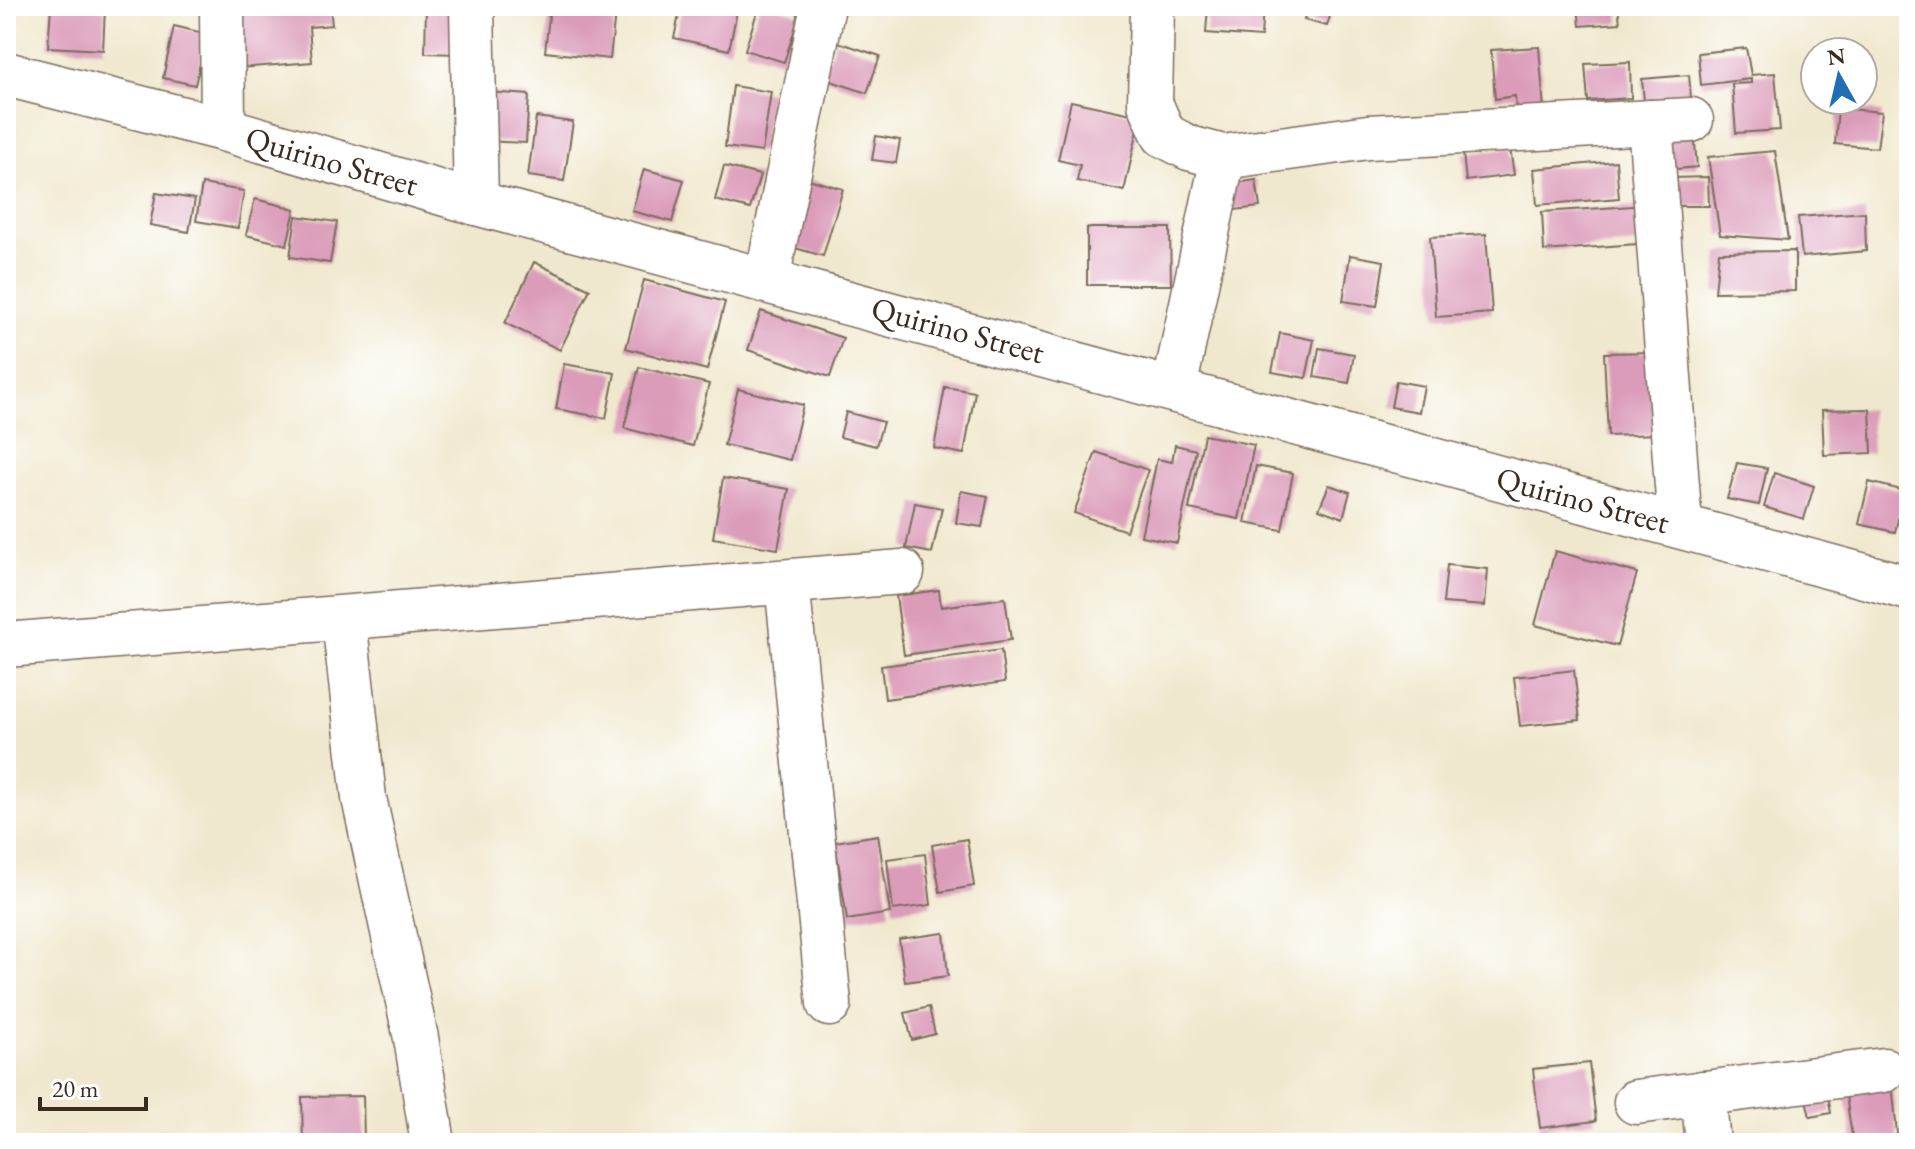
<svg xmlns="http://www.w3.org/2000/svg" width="1915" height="1149" font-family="'EB Garamond',serif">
<rect width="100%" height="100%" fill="#fff"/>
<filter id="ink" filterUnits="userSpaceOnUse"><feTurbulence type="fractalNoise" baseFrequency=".0125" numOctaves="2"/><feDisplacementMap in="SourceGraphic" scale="16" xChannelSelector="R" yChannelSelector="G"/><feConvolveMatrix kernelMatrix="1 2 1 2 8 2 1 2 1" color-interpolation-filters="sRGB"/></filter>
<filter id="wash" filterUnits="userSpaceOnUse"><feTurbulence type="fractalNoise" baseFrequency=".006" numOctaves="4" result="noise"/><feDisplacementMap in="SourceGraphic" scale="32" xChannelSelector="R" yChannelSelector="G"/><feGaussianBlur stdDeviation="1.8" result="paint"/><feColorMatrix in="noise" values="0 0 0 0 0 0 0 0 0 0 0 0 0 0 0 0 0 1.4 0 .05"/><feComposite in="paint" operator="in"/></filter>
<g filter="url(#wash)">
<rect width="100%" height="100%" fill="#f0e8ce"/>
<g id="blocks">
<!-- building -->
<g fill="#db9cba">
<path d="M 51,6 L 105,9 L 103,50 L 48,47 Z"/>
<path d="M 235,6 L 330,6 L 332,25 L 309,27 L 312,62 L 240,68 Z"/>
<path d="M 426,6 L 460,6 L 458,54 L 425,53 Z"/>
<path d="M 681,6 L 738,6 L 729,50 L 674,38 Z"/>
<path d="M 759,6 L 774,6 L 800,14 L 784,62 L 745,50 Z"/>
<path d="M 1208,6 L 1263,6 L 1261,37 L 1206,33 Z"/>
<path d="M 1308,6 L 1333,6 L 1327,26 L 1304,20 Z"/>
<path d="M 1578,6 L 1618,6 L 1620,23 L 1580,26 Z"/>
<path d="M 550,7 L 615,13 L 610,59 L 545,52 Z"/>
<path d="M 174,26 L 207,34 L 195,85 L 163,78 Z"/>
<path d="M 835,41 L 880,56 L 867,93 L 822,78 Z"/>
<path d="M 1539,47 L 1544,109 L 1516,112 L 1515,96 L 1495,99 L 1491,50 Z"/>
<path d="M 1746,48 L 1751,75 L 1775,73 L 1780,130 L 1736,133 L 1732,84 L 1751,83 L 1751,79 L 1701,85 L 1698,53 Z"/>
<path d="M 1630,62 L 1631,98 L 1588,101 L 1585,64 Z"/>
<path d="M 1689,75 L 1692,110 L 1645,113 L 1642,79 Z"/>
<path d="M 733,86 L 771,92 L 762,152 L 725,147 Z"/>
<path d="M 487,92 L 529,95 L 526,143 L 485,141 Z"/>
<path d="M 1071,101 L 1141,116 L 1124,191 L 1077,181 L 1080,165 L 1058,160 Z"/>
<path d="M 1838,108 L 1882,112 L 1877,148 L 1835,144 Z"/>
<path d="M 536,117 L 573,122 L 564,181 L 528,176 Z"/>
<path d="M 1694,132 L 1697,167 L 1666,170 L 1660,134 Z"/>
<path d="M 876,136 L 900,140 L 896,163 L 872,160 Z"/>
<path d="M 1510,148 L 1514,175 L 1466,181 L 1463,154 Z"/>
<path d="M 1775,151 L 1788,240 L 1720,235 L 1708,157 Z"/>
<path d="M 1616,161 L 1619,198 L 1537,205 L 1534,169 Z"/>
<path d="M 724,166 L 760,175 L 750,209 L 715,200 Z"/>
<path d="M 644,169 L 684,180 L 672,222 L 632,211 Z"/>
<path d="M 1708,177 L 1709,206 L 1672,206 L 1672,178 Z"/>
<path d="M 808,179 L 843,189 L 823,256 L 788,246 Z"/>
<path d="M 1256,180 L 1260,207 L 1227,211 L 1224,185 Z"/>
<path d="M 202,184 L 244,191 L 238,228 L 196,221 Z"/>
<path d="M 156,193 L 195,199 L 189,232 L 150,225 Z"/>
<path d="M 255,199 L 295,209 L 287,245 L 246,235 Z"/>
<path d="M 1648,205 L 1650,243 L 1544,251 L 1542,212 Z"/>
<path d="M 1865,212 L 1866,251 L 1802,257 L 1798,217 Z"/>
<path d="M 296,216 L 337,222 L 330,263 L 290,257 Z"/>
<path d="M 1087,228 L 1170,228 L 1171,285 L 1087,285 Z"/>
<path d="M 1486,234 L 1492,313 L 1436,317 L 1430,237 Z"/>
<path d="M 1795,251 L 1795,291 L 1715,292 L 1719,252 Z"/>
<path d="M 1350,255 L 1384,261 L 1377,306 L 1343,301 Z"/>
<path d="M 534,262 L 590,289 L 560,350 L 505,323 Z"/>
<path d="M 644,280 L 725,302 L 707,370 L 626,348 Z"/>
<path d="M 761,311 L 843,338 L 830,377 L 748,350 Z"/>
<path d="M 1280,333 L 1314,340 L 1306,378 L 1272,372 Z"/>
<path d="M 1319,348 L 1354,354 L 1349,383 L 1314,377 Z"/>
<path d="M 1655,352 L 1657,434 L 1608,436 L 1604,353 Z"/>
<path d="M 564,364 L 615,373 L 606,418 L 556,409 Z"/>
<path d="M 639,367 L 709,384 L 693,446 L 624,428 Z"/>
<path d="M 1396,381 L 1424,386 L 1419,412 L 1391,407 Z"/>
<path d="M 945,387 L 975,392 L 964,454 L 934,448 Z"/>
<path d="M 738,389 L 803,405 L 790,460 L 724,445 Z"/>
<path d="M 1870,409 L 1872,453 L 1824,455 L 1822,410 Z"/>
<path d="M 846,412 L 883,422 L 876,446 L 840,437 Z"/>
<path d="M 1204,435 L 1254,445 L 1239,519 L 1189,509 Z"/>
<path d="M 1175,445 L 1196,450 L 1177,543 L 1141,536 L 1157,459 L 1172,462 Z"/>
<path d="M 1096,452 L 1148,470 L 1126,531 L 1074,513 Z"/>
<path d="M 1737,463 L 1767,468 L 1759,505 L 1727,499 Z"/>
<path d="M 1256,466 L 1293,473 L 1282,530 L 1245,523 Z"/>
<path d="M 1774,473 L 1814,486 L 1804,519 L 1764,507 Z"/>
<path d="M 723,478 L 789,489 L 778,549 L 713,538 Z"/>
<path d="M 1869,482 L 1905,491 L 1895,532 L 1859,524 Z"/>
<path d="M 1329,485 L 1350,492 L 1343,518 L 1319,509 Z"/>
<path d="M 961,491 L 988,496 L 982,527 L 956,523 Z"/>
<path d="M 915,503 L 942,508 L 932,553 L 906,548 Z"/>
<path d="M 1555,551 L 1637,573 L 1617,646 L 1535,625 Z"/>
<path d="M 1447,565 L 1488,569 L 1485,606 L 1443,603 Z"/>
<path d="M 939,590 L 941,607 L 1005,598 L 1011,640 L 904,655 L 896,596 Z"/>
<path d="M 1001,650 L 1005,682 L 885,699 L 881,666 Z"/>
<path d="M 1574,670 L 1580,720 L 1520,726 L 1514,677 Z"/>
<path d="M 878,835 L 890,913 L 847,920 L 835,842 Z"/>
<path d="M 967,839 L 974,886 L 940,892 L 932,845 Z"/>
<path d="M 925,854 L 931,905 L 893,910 L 887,859 Z"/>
<path d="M 944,933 L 948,976 L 905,982 L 899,939 Z"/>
<path d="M 929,1007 L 935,1034 L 912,1040 L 905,1013 Z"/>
<path d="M 1589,1063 L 1596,1121 L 1540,1128 L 1533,1069 Z"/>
<path d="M 1892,1083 L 1898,1143 L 1853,1143 L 1845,1089 Z"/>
<path d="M 1827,1091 L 1831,1113 L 1810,1117 L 1805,1095 Z"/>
<path d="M 363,1096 L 364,1141 L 303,1142 L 302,1097 Z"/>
</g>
</g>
</g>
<g filter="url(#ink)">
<use href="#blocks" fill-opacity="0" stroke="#7a6c5c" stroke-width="2"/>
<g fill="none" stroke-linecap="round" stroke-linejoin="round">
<defs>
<g id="minor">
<path d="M 222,6 L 223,129"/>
<path d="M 472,6 L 476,203"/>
<path d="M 1152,6 L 1150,103 L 1164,135 L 1189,148 L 1223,157 L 1368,137 L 1691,120"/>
<path d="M 6,74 L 223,129 L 476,203 L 1909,588"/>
<path d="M 1650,122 L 1680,526"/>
<path d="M 767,279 L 823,6"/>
<path d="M 1174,389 L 1223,157"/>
<path d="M 787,582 L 829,1004"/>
<path d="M 344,619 L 364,798 L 416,1038 L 433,1143"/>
<path d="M 6,645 L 902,572"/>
<path d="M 1703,1093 L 1708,1143"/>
<path d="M 1636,1102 L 1884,1070"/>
</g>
</defs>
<!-- minor casing -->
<use href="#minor" stroke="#7a6c5c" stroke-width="47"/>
<!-- minor -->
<use href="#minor" stroke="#fff" stroke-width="44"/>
</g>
</g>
<g text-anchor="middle" stroke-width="6" stroke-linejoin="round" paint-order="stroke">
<!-- street labels -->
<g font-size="32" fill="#3b2a1e" stroke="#fff">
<text transform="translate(332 161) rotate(16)" y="11">Quirino Street</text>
<text transform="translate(958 330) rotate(15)" y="11">Quirino Street</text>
<text transform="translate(1583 500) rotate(15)" y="11">Quirino Street</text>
</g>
</g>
<!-- margin -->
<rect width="1915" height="1149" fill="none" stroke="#fff" stroke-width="32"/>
<!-- north arrow -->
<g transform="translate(1839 76) rotate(352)"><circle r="38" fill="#ffffff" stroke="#b1aaa5" stroke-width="2"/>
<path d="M0-6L14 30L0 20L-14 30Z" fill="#1f6fb2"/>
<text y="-12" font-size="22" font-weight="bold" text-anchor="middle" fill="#3b2a1e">N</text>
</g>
<!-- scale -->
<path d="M40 1097v12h106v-12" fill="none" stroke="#3b2a1e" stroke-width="4"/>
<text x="52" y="1097" font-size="24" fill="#3b2a1e" stroke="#ffffff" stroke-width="6" paint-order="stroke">20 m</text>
</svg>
